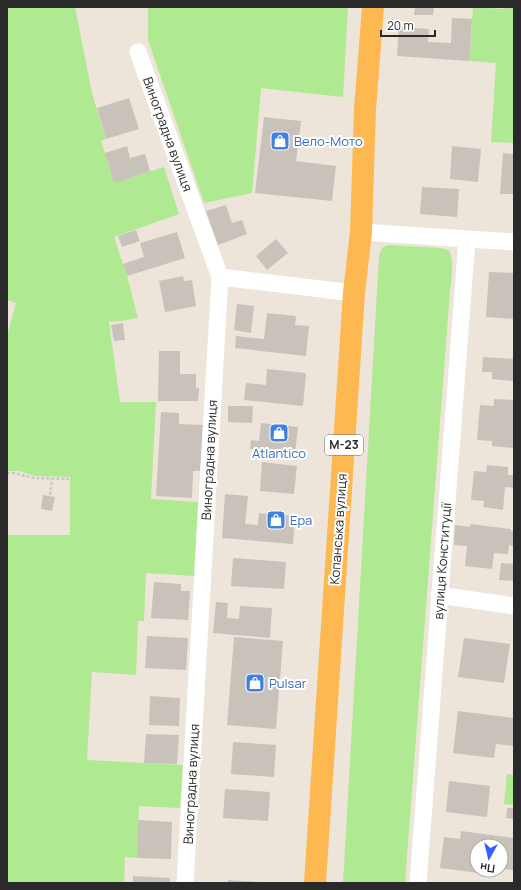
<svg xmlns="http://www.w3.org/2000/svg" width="521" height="890" font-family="Manrope,sans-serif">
<rect width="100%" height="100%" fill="#ede5da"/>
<!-- green -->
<g fill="#afe991">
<path d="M 7,7 L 75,7 L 92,93 L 106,139 L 101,141 L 114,182 L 164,167 L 179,214 L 114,237 L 127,276 L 138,318 L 121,321 L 109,322 L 120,402 L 156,402 L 151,499 L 198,502 L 194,576 L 146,573 L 144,621 L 138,621 L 136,675 L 92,672 L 87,760 L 183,765 L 180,808 L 139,806 L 137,858 L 125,857 L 124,883 L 7,883 L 7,535 L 70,535 L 70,477 L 35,476 L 19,471 L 7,471 L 7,336 L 16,303 L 7,300 Z"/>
<path d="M 148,7 L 348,7 L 343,97 L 261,88 L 252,193 L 204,203 L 148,40 Z"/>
<path d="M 473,7 L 503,9 L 503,7 L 514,7 L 514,143 L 491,142 L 496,63 L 469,61 Z"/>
<path d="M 388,245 L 441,248 C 443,249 446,249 448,250 C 455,256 451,282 450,291 L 405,883 L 343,883 L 379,256 L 382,248 Z"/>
<path d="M 507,774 L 514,775 L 514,805 L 504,804 Z"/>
</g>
<!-- building -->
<g fill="#c8c2ba">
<path d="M 415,7 L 434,7 L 433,15 L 414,15 Z"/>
<path d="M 452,18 L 472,19 L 469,61 L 397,56 L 399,27 L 429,29 L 428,42 L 451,43 Z"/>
<path d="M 129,98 L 139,129 L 106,139 L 97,108 Z"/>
<path d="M 264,117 L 301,121 L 296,161 L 336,166 L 332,201 L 255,193 Z"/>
<path d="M 127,146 L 130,158 L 145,154 L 150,171 L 114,183 L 105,153 Z"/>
<path d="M 452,146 L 481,149 L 478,182 L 450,179 Z"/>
<path d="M 503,153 L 514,154 L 514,194 L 500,194 Z"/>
<path d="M 422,187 L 459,189 L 457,217 L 420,214 Z"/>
<path d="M 226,205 L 232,223 L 242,220 L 247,234 L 218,245 L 206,211 Z"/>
<path d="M 136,230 L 140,241 L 122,247 L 118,236 Z"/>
<path d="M 177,232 L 185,258 L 127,276 L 123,264 L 144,257 L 140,243 Z"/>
<path d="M 276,239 L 288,253 L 267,270 L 256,256 Z"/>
<path d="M 489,272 L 514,273 L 514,319 L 486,317 Z"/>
<path d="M 183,276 L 184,281 L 192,280 L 196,306 L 165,312 L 159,281 Z"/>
<path d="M 237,304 L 254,306 L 251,333 L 234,330 Z"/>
<path d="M 267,313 L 296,316 L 295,325 L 309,326 L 306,356 L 235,348 L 236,336 L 264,339 Z"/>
<path d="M 123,323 L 125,340 L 114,341 L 111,325 Z"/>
<path d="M 159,351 L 180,351 L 180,374 L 196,374 L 196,388 L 199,388 L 198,401 L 158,401 Z"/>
<path d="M 483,357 L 514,359 L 514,381 L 492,379 L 492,372 L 482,372 Z"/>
<path d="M 267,369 L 306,373 L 303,406 L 244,400 L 246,383 L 266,385 Z"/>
<path d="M 494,399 L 514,400 L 513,448 L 492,446 L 492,441 L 477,440 L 480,405 L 494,406 Z"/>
<path d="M 228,406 L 253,406 L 252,423 L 228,422 Z"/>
<path d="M 161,412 L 179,413 L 179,424 L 203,425 L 200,471 L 193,471 L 192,498 L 156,496 Z"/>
<path d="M 261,423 L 298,427 L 295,454 L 250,449 L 251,440 L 259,441 Z"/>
<path d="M 262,462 L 297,466 L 294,494 L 260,491 Z"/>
<path d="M 487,465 L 508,467 L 508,475 L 514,475 L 514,488 L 505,487 L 503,510 L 483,507 L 484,501 L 471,500 L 474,471 L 486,472 Z"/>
<path d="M 225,494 L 248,496 L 245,524 L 258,525 L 259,513 L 295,516 L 293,544 L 222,538 Z"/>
<path d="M 43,495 L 55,497 L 52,511 L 41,509 Z"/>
<path d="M 470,524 L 511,529 L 511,531 L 514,531 L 514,546 L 509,545 L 508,554 L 494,553 L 492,569 L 465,566 L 467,546 L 454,545 L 455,525 L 470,527 Z"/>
<path d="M 233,558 L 286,562 L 284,589 L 231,586 Z"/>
<path d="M 501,563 L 514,564 L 514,581 L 499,580 Z"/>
<path d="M 154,582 L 181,584 L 181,591 L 190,591 L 188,620 L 151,618 Z"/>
<path d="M 216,602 L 228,603 L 227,618 L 239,619 L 240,606 L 272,608 L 270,638 L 213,633 Z"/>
<path d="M 147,636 L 188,638 L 186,670 L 145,668 Z"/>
<path d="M 234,637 L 283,641 L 276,729 L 227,725 Z"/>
<path d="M 464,638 L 510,644 L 504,683 L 458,677 Z"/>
<path d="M 150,696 L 180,698 L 179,726 L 149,725 Z"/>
<path d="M 458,711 L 514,718 L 514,746 L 496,744 L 494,758 L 453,753 Z"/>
<path d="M 146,734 L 179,735 L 177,764 L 144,763 Z"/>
<path d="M 233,742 L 276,745 L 274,777 L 231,774 Z"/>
<path d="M 449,781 L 490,786 L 487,817 L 446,812 Z"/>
<path d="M 225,789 L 270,792 L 268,821 L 223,818 Z"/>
<path d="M 507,808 L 514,808 L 514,819 L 506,818 Z"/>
<path d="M 138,820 L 172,822 L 171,859 L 137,858 Z"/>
<path d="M 461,831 L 514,838 L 514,870 L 501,869 L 501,846 L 477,846 L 477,870 L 479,870 L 479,873 L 440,868 L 444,837 L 460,839 Z"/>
<path d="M 133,876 L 170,878 L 170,883 L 133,883 Z"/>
<path d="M 228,880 L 258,882 L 258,883 L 227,883 Z"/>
</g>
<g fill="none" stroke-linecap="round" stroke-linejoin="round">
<!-- path -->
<g stroke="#c8c8c8" stroke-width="2.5" stroke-dasharray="3 2" stroke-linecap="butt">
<path d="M 7,473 L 14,473 L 34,478 L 69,479"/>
<path d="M 50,495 L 52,479"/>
</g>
<!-- minor -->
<g stroke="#fff" stroke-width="17">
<path d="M 138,52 L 220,277 L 185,883"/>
<path d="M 361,232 L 514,242"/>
<path d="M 220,277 L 354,293"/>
<path d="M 439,595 L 514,606"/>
<path d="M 418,883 L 467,239"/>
</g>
<!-- trunk -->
<path stroke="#feb851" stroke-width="22" d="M 315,883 L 354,293 L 361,232 L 365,109 L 373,7"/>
</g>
<!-- icons -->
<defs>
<symbol id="shop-square" viewBox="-11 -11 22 22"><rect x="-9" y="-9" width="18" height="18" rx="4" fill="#3f7fe0" stroke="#fff"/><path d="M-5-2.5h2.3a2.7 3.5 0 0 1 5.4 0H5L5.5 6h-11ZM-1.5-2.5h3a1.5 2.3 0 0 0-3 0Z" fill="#fff"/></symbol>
</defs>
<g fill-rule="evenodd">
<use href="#shop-square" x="269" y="130" width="22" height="22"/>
<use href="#shop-square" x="268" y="422" width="22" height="22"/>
<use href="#shop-square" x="265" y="509" width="22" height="22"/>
<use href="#shop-square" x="244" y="672" width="22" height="22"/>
</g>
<g text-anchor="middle" stroke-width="4" stroke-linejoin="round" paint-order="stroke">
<!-- shield labels -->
<rect fill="#fff" stroke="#6a6a6a" stroke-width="1" x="325" y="435" width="38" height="20" rx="3"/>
<g font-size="12" font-weight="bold" fill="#2a2a2a">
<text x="344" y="449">М-23</text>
</g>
<!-- street labels -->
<g font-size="13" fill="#2a2a2a" stroke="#fff">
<text transform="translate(168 134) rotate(70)" y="5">Виноградна вулиця</text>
<text transform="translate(209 460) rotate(-87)" y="5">Виноградна вулиця</text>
<text transform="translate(338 529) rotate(-86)" y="5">Копанська вулиця</text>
<text transform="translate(442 561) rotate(-86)" y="5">вулиця Конституції</text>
<text transform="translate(191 784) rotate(-87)" y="5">Виноградна вулиця</text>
</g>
<!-- shop labels -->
<g font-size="13" fill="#366cbe" stroke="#fff" text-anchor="start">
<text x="294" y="146">Вело-Мото</text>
<text x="279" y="458" text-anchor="middle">Atlantico</text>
<text x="290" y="525">Ера</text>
<text x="269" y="688">Pulsar</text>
</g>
</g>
<!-- border -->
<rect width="521" height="890" fill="none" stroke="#2a2a2a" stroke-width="16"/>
<!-- north arrow -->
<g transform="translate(489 858) rotate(188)"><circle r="19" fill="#ffffff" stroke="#aaaaaa"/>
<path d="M0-3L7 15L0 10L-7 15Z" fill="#355cff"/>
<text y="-6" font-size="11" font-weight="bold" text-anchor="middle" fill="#2a2a2a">Пн</text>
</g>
<!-- scale -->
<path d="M381 30v6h54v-6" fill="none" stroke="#2a2a2a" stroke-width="2"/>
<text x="387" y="30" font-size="12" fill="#2a2a2a" stroke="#ffffff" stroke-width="3" paint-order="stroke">20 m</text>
</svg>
